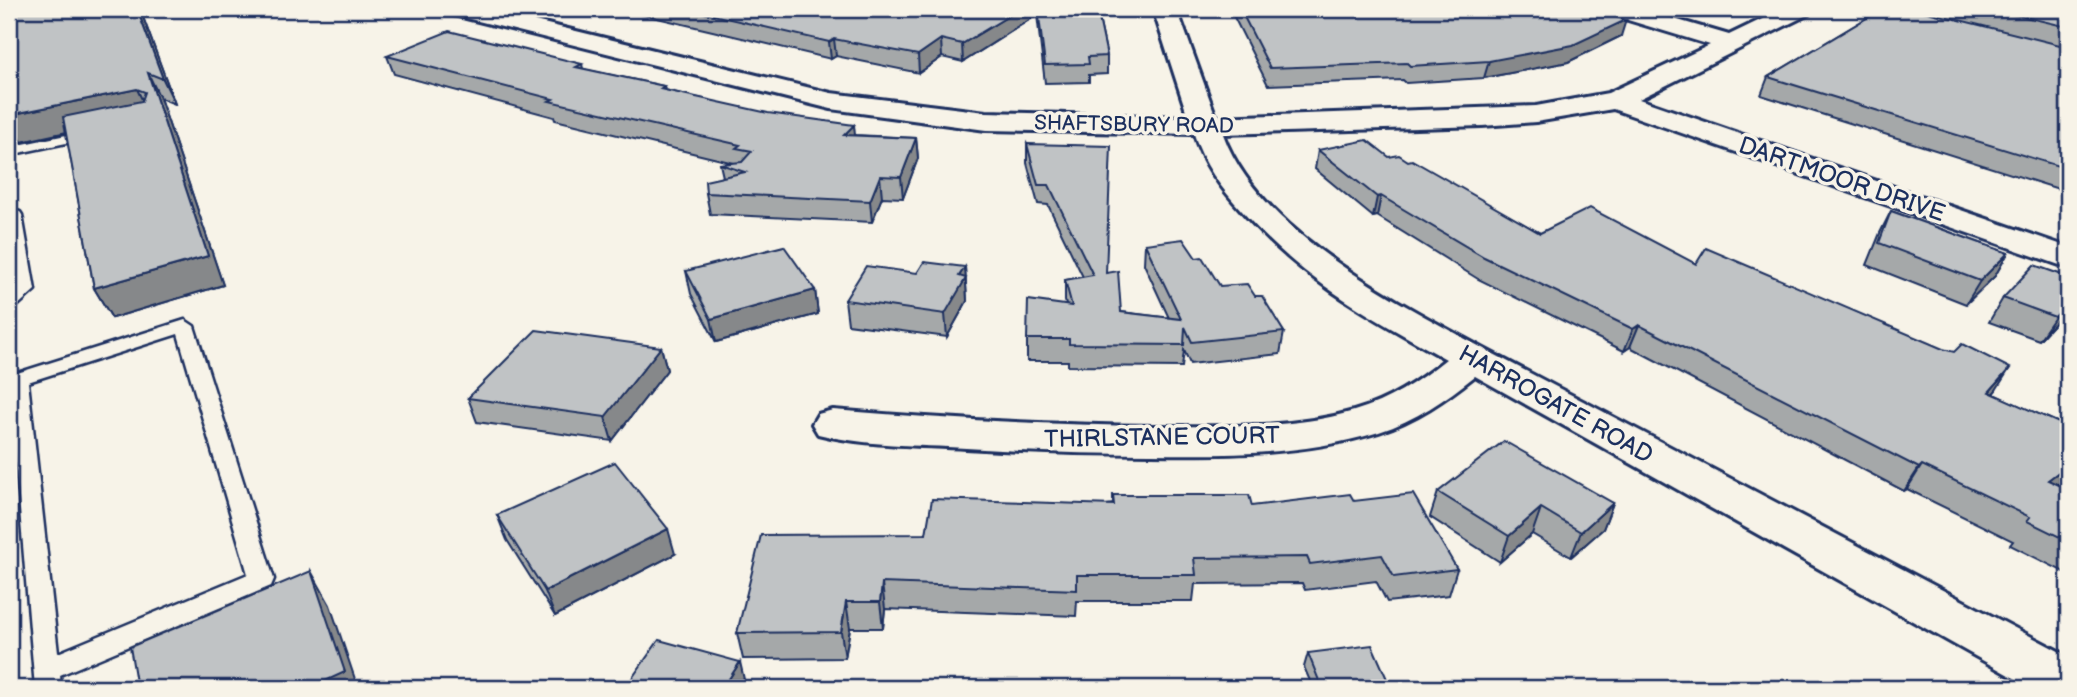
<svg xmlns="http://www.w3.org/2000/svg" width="2077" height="697" font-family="'Balsamiq Sans',sans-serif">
<rect width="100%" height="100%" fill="#f7f3e8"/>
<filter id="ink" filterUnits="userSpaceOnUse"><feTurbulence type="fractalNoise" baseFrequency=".0143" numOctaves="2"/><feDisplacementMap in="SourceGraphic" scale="14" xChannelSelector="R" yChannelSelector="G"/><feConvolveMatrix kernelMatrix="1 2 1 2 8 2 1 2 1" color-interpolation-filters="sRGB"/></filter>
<g filter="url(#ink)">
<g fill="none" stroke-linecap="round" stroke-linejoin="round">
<defs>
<g id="lane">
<path d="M 90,130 L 95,131 L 97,134 L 95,137 L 9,155 L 9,147 Z"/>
<path d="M 9,209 L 20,212 L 22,215 L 35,290 L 15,308 L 9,309 L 9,295 L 17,289 L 9,234 Z"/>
<path d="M 185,320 L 194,326 L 274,579 L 271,586 L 60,675 L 61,688 L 35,688 L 9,378 L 11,375 ZM 178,334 L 248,574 L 58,653 L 28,382 Z"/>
</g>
<path id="street" d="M 446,9 L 486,9 L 831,93 L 986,112 L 1188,117 L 1153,9 L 1177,9 L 1216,117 L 1536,106 L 1608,93 L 1710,45 L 1608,14 L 1604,9 L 1640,9 L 1729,35 L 1783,9 L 1813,9 L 1809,14 L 1639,99 L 2068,247 L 2068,268 L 1613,109 L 1536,122 L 1482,126 L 1223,134 C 1259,233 1398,302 1486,350 L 2068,656 L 2068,688 L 2032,688 L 1475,376 C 1445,400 1416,420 1379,432 C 1305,455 1229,455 1152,454 C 1090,454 1028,452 966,448 C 918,445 865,446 818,434 L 812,424 L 818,414 L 833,410 C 939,419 1046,425 1152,426 C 1218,426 1289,430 1354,411 C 1389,401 1417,382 1446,359 C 1367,315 1302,280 1242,211 C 1221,188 1203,164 1194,134 L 986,130 L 831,109 L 450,14 Z"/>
</defs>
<!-- lane casing -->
<use href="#lane" stroke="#1b2f5e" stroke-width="5"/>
<!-- street casing -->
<use href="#street" stroke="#1b2f5e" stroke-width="6"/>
<!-- lane -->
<use href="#lane" fill="#f7f3e8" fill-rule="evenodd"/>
<!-- street -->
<use href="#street" fill="#f7f3e8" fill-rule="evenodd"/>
</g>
<!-- wall -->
<g fill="#a5a8a9" stroke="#1b2f5e" stroke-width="2">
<path d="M 140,9 L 175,104 L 160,98 L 223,285 L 112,318 L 94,288 L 66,132 L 21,142 Z"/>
<path d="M 619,9 L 1097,9 L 1107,56 L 1107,74 L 1089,75 L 1089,82 L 1045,83 L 1037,15 L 963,62 L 942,57 L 919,73 L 836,56 L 831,59 Z"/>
<path d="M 1230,9 L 1590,9 L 1621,36 L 1568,62 L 1484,78 L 1406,83 L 1403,80 L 1268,85 Z"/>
<path d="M 1882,9 L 2068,9 L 2068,192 L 1761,95 L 1768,77 Z"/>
<path d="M 387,56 L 582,64 L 583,69 L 664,86 L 665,90 L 855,135 L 916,138 L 918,158 L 903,198 L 882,197 L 872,222 L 710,214 L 706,193 L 723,177 L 720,164 L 734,163 L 555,120 L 554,117 L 394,74 Z"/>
<path d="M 1027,144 L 1106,273 L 1121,312 L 1169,318 L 1144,264 L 1145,244 L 1196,258 L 1220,286 L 1255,296 L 1284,332 L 1280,354 L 1190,364 L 1184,350 L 1182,367 L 1068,366 L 1068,361 L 1027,361 L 1027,339 L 1066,305 L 1065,301 L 1065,280 L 1083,277 L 1048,205 L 1038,204 L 1027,163 Z"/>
<path d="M 1318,150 L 1389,157 L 1408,161 L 1540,233 L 1696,264 L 1996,390 L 1993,394 L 2068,427 L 2068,477 L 2058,484 L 2068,489 L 2068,574 L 2010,545 L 2013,541 L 1907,489 L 1904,491 L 1630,347 L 1624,351 L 1478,279 L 1377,216 L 1373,217 L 1315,169 Z"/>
<path d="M 1891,211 L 2008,253 L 1995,276 L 1966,304 L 1867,265 L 1880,233 Z"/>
<path d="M 965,267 L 967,301 L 947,337 L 848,324 L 845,300 L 917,273 Z"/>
<path d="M 686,271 L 815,290 L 818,314 L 716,342 L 691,294 Z"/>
<path d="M 2003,298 L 2068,308 L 2039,340 L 1989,322 Z"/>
<path d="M 661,347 L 667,370 L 612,441 L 477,422 L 468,398 Z"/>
<path d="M 1438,492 L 1613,503 L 1603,529 L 1571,557 L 1532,534 L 1500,562 L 1430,517 Z"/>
<path d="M 1113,495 L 1252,506 L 1354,501 L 1457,569 L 1449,595 L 1387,602 L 1376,581 L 1305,590 L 1302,583 L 1195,584 L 1193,601 L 1077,601 L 1076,616 L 885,609 L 883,628 L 850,628 L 845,658 L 743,659 L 737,633 L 926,534 L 1113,504 Z"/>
<path d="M 497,515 L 675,554 L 555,616 L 507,540 Z"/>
<path d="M 1308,653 L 1391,688 L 1313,688 L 1304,667 Z"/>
</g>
<!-- shaded-wall -->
<g fill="#86888a" stroke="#1b2f5e" stroke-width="2">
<path d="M 137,9 L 140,9 L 175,104 L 163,79 Z"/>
<path d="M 1020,9 L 1037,9 L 1037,15 L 963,62 L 962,44 Z"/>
<path d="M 1626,20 L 1621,36 L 1568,62 L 1484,78 L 1489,61 Z"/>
<path d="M 834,39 L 836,56 L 831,59 L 829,42 Z"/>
<path d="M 941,39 L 942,57 L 919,73 L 918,55 Z"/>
<path d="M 148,73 L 160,98 L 223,285 L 112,318 L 94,288 L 208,256 Z"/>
<path d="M 137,89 L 149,114 L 21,142 L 9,121 L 9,115 Z"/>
<path d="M 854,125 L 856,145 L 844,135 Z"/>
<path d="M 916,138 L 918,158 L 903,198 L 901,177 Z"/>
<path d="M 880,176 L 882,197 L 872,222 L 870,201 Z"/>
<path d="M 1381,196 L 1377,216 L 1373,217 L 1377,197 Z"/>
<path d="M 2008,253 L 1995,276 L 1966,304 L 1980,281 Z"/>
<path d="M 965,267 L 967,301 L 947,337 L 945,314 L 959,276 Z"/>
<path d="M 815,290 L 818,314 L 716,342 L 711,319 Z"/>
<path d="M 2068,302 L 2068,308 L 2039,340 L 2055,317 Z"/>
<path d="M 1639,325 L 1630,347 L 1624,351 L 1633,329 Z"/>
<path d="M 661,347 L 667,370 L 612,441 L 605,417 Z"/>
<path d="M 2010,368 L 1996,390 L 1974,415 L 1989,392 Z"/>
<path d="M 1922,465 L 1907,489 L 1904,491 L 1919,468 Z"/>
<path d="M 2068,465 L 2068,477 L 2031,503 L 2048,480 Z"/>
<path d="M 1613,503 L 1603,529 L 1571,557 L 1581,532 Z"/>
<path d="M 1541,508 L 1532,534 L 1500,562 L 1509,536 Z"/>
<path d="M 668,529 L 675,554 L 555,616 L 545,591 Z"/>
<path d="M 311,571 L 330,605 L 358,688 L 310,688 Z"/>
<path d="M 882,583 L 885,609 L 883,628 L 880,602 Z"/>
<path d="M 846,602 L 850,628 L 845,658 L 841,632 Z"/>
<path d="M 740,662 L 746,688 L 723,688 Z"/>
</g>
<!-- building -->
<g fill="#c0c3c5" stroke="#1b2f5e" stroke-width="2">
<path d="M 9,9 L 137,9 L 163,79 L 148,73 L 208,256 L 94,288 L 63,117 L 142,101 L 145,92 L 137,89 L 9,115 Z"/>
<path d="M 687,9 L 1020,9 L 962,44 L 941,39 L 918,55 L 834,39 L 829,42 Z"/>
<path d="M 1038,9 L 1097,9 L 1107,56 L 1088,57 L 1089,64 L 1045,65 Z"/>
<path d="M 1240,9 L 1590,9 L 1626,20 L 1573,45 L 1489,61 L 1410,66 L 1407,63 L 1270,68 Z"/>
<path d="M 1882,9 L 1915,9 L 2068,47 L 2068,169 L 1768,77 Z"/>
<path d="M 1991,9 L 2068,9 L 2068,27 Z"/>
<path d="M 449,31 L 582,64 L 576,67 L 664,86 L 660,89 L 768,113 L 854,125 L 844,135 L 916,138 L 901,177 L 880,176 L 870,201 L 706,193 L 705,181 L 745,172 L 720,164 L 742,162 L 752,151 L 736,148 L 740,145 L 549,101 L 553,99 L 387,56 Z"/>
<path d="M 1367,140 L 1389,157 L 1399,155 L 1408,161 L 1412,160 L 1540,233 L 1590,208 L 1696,264 L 1706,248 L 1943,349 L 1954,352 L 1962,344 L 2010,368 L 1989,392 L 2068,427 L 2068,465 L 2048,480 L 2068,489 L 2068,541 L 2027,521 L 2030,517 L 1922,465 L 1919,468 L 1639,325 L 1633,329 L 1484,257 L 1381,196 L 1377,197 L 1318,150 Z"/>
<path d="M 1027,144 L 1111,146 L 1106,273 L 1118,271 L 1121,312 L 1181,319 L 1145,244 L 1183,239 L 1196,258 L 1202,257 L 1220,286 L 1247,284 L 1255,296 L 1262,296 L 1284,332 L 1192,342 L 1185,327 L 1184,345 L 1069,344 L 1069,339 L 1027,339 L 1028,300 L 1072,306 L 1065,280 L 1093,275 L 1049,185 L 1038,185 Z"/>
<path d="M 1891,211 L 2008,253 L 1980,281 L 1879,243 Z"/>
<path d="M 784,246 L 815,290 L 711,319 L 686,271 Z"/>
<path d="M 924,262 L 965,267 L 959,276 L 966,278 L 945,314 L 845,300 L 866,266 L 917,273 Z"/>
<path d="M 2034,265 L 2068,277 L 2068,302 L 2055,317 L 2003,298 Z"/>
<path d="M 536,330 L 661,347 L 605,417 L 468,398 Z"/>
<path d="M 1504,441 L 1613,503 L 1581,532 L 1541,508 L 1509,536 L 1438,492 Z"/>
<path d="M 615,462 L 668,529 L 545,591 L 497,515 Z"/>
<path d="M 1350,494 L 1354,501 L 1413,494 L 1457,569 L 1394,577 L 1382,555 L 1310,564 L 1307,557 L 1194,558 L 1196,575 L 1077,575 L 1077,590 L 882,583 L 880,602 L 846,602 L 841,632 L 737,633 L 761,535 L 926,534 L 932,499 L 1114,505 L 1113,495 L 1249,495 L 1252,506 Z"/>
<path d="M 311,571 L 345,672 L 310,688 L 137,688 L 130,647 Z"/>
<path d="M 659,640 L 740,662 L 723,688 L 625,688 Z"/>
<path d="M 1372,645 L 1391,688 L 1322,688 L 1308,653 Z"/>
</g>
</g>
<g text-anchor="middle" stroke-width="7" stroke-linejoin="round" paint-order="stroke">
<!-- far-street labels -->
<g font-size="21" fill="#1b2f5e" stroke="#f7f3e8">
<text transform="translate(1134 124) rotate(1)" y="7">SHAFTSBURY ROAD</text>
</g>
<!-- street labels -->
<g font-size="24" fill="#1b2f5e" stroke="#f7f3e8">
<text transform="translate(1842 179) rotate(19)" y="8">DARTMOOR DRIVE</text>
<text transform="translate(1556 404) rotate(29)" y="8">HARROGATE ROAD</text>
<text transform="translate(1162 437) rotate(-1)" y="8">THIRLSTANE COURT</text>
</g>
</g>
<!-- margin -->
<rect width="2077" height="697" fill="none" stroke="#f7f3e8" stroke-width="35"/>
<rect x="18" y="18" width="2042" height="662" fill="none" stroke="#1b2f5e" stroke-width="2.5" filter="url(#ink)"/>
</svg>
